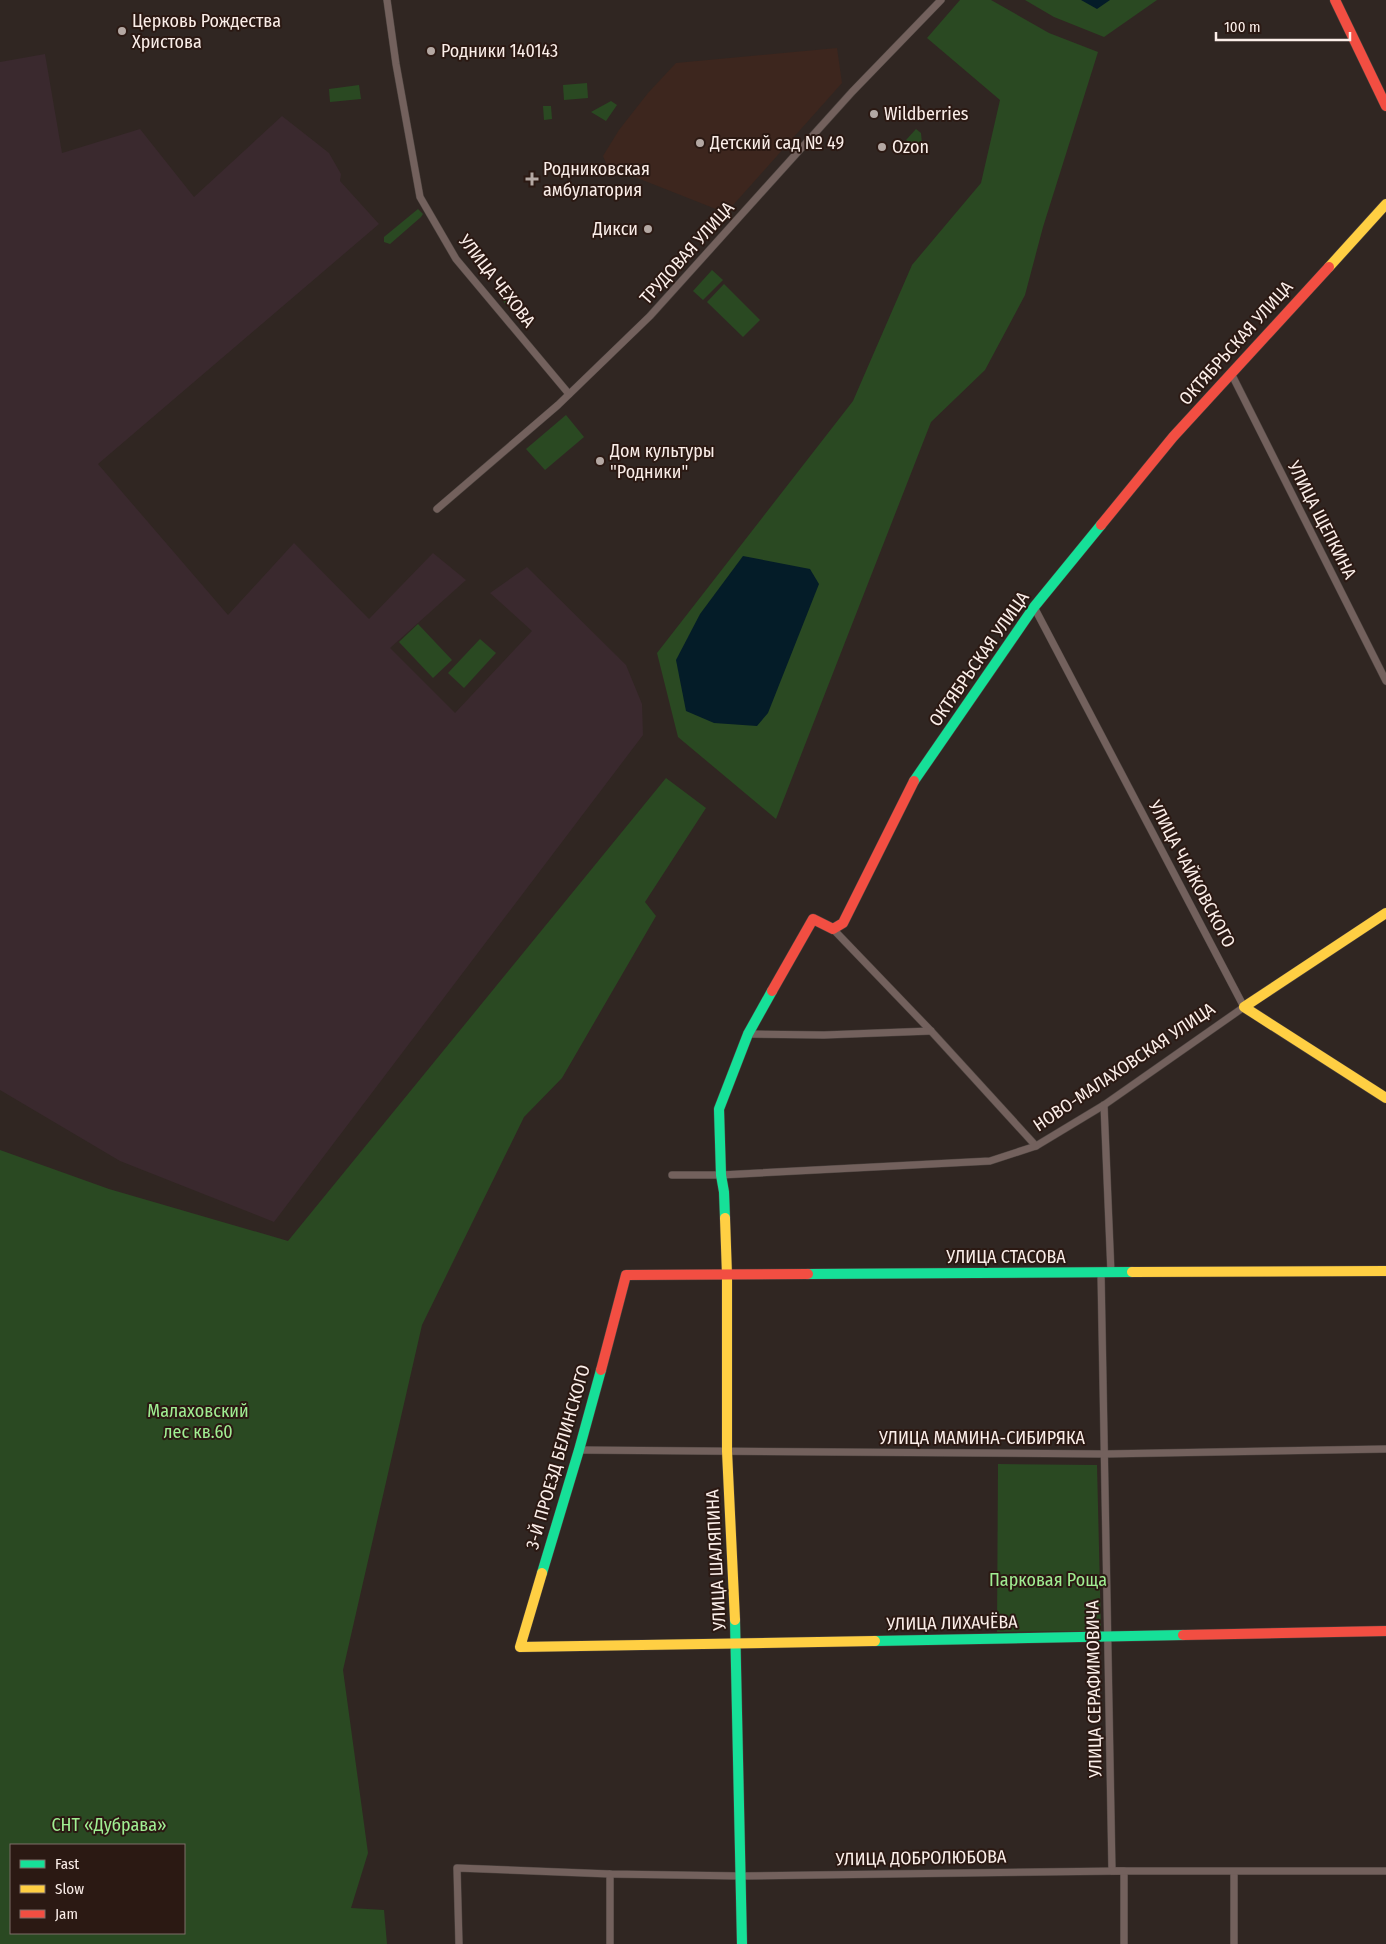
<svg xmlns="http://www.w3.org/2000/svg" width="1386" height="1944" font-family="'Fira Sans Condensed',sans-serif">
<rect width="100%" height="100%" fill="#302622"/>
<!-- industrial -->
<path fill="#3a292e" d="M 45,54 L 62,153 L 140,129 L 194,197 L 282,116 L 329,153 L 341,174 L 340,181 L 379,224 L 98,464 L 228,615 L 294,543 L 369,619 L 433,553 L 466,580 L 390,648 L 455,713 L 532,631 L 490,593 L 527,567 L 626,665 L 642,704 L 643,735 L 274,1222 L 120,1161 L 0,1090 L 0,62 Z"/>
<!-- built -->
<path fill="#3d261e" d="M 837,48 L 842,83 L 726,213 L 607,166 L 603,156 L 619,130 L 648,93 L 676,63 Z"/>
<!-- green -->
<g fill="#2a4922" fill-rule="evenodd">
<path d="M 960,0 L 991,0 L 1049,33 L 1098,52 L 1043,227 L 1025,295 L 985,370 L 931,422 L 776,819 L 678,737 L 657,653 L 853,401 L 912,265 L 981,183 L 1000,100 L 927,38 Z"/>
<path d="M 1025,0 L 1157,0 L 1104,37 L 1054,17 Z"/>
<path d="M 587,83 L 588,98 L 564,100 L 563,85 Z"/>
<path d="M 359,85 L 361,99 L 330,102 L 329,89 Z"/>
<path d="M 611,101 L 617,105 L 606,121 L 591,112 Z"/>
<path d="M 543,106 L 551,106 L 552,119 L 544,120 Z"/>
<path d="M 916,129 L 921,133 L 922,144 L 918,149 L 906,140 Z"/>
<path d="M 418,209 L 423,214 L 421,217 L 390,244 L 384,242 L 384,237 Z"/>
<path d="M 712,270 L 723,280 L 703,300 L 693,291 Z"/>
<path d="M 724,284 L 760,320 L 743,337 L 707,302 Z"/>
<path d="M 503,297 L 517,297 L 508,307 L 501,299 Z"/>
<path d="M 566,415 L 584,437 L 545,470 L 526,449 Z"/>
<path d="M 418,624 L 452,660 L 433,678 L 399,642 Z"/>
<path d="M 480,639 L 496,653 L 464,688 L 448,673 Z"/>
<path d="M 666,778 L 706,808 L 645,902 L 656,916 L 562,1078 L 524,1117 L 422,1325 L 343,1670 L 368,1853 L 351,1908 L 384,1910 L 387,1944 L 0,1944 L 0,1150 L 109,1189 L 288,1241 ZM 11,1845 L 184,1845 L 184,1933 L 11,1933 Z"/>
<path d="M 998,1464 L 1097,1465 L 1101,1631 L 997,1632 Z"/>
</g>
<!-- water -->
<g fill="#041c28">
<path d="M 1081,0 L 1110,0 L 1097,9 Z"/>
<path d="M 743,556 L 810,569 L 819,584 L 768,713 L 757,726 L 714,723 L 686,711 L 676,660 L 700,614 Z"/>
</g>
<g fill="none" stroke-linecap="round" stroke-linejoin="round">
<defs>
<g id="street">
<path d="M 387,0 L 396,64 L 420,197 L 456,259 L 569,394"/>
<path d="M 1231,373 L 1386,681"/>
<path d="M 437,509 L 558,405 L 650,316 L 852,92 L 941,0"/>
<path d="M 833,929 L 931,1031 L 1036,1146"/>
<path d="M 748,1034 L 824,1035 L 931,1031"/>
<path d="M 1104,1105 L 1111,1273"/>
<path d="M 672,1175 L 721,1175 L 990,1161 L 1036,1146 L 1104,1105 L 1244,1007 L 1034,607"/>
<path d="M 1101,1273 L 1112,1871 L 1124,1871 L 1124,1944"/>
<path d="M 579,1450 L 1104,1454 L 1386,1449"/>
<path d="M 1234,1872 L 1234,1944"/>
<path d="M 610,1874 L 610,1944"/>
<path d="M 459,1944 L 457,1868 L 610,1874 L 741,1876 L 1120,1871 L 1386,1871"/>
</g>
<g id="fast">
<path d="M 914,781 L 1034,607 L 1101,525"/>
<path d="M 725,1218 L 724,1192 L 721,1175 L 719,1109 L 748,1034 L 772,991"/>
<path d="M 808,1274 L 1132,1272"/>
<path d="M 542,1573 L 579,1450 L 601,1370"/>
<path d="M 735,1620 L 742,1944"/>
<path d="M 875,1641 L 1183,1635"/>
</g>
<g id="slow">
<path d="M 1329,267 L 1386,204"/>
<path d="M 1386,913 L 1244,1007 L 1386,1098"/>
<path d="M 725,1218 L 727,1275 L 727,1451 L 735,1620"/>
<path d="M 1132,1272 L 1386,1271"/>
<path d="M 542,1573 L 520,1647 L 875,1641"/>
</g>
<g id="jam">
<path d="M 1335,0 L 1386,106"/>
<path d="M 1101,525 L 1173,437 L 1329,267"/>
<path d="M 772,991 L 813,919 L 833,929 L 843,923 L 914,781"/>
<path d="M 601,1370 L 626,1275 L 808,1274"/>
<path d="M 1183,1635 L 1386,1631"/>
</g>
</defs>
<!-- street casing -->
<use href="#street" stroke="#4c433f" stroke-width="8"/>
<!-- fast casing -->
<use href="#fast" stroke="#4c433f" stroke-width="11"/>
<!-- slow casing -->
<use href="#slow" stroke="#4c433f" stroke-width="11"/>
<!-- jam casing -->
<use href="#jam" stroke="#4c433f" stroke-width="11"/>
<!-- street -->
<use href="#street" stroke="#73615d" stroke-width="7"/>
<!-- fast -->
<use href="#fast" stroke="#16e098" stroke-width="10"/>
<!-- slow -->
<use href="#slow" stroke="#ffcf43" stroke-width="10"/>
<!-- jam -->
<use href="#jam" stroke="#f24e42" stroke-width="10"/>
</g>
<!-- markers -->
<g fill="#b4a8a3" stroke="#2b1913" stroke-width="2">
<circle cx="122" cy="31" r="5"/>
<circle cx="431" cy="51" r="5"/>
<circle cx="874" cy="114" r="5"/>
<circle cx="700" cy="143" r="5"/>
<circle cx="882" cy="147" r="5"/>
<path d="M529.5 171.5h5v5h5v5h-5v5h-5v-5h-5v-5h5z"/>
<circle cx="648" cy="229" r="5"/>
<circle cx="600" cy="461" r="5"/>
</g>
<g text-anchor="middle" stroke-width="4" stroke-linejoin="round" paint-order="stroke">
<!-- poi labels -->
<g font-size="18" fill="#fbeee9" stroke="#2b1913" text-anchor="start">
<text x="132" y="27">Церковь Рождества<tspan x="132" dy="21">Христова</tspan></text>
<text x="441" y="57">Родники 140143</text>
<text x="884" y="120">Wildberries</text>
<text x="710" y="149">Детский сад № 49</text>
<text x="892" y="153">Ozon</text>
<text x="543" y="175">Родниковская<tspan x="543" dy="21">амбулатория</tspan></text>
<text x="638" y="235" text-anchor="end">Дикси</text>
<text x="610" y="457">Дом культуры<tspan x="610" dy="21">"Родники"</tspan></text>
</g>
<!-- street labels -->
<g font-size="18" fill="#fbeee9" stroke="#2b1913">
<text transform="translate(687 253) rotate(-48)" y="6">ТРУДОВАЯ УЛИЦА</text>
<text transform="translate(497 281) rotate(52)" y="6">УЛИЦА ЧЕХОВА</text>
<text transform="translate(1236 343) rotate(-48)" y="6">ОКТЯБРЬСКАЯ УЛИЦА</text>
<text transform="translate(1322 520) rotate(63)" y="6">УЛИЦА ЩЕПКИНА</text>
<text transform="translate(979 659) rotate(-55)" y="6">ОКТЯБРЬСКАЯ УЛИЦА</text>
<text transform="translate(1192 874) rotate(62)" y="6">УЛИЦА ЧАЙКОВСКОГО</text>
<text transform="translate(1124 1067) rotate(-34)" y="6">НОВО-МАЛАХОВСКАЯ УЛИЦА</text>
<text x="1006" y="1263">УЛИЦА СТАСОВА</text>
<text x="982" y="1444">УЛИЦА МАМИНА-СИБИРЯКА</text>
<text transform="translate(558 1457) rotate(-74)" y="6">3-Й ПРОЕЗД БЕЛИНСКОГО</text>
<text transform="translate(716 1560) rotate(-93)" y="6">УЛИЦА ШАЛЯПИНА</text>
<text transform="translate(952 1623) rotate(-1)" y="6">УЛИЦА ЛИХАЧЁВА</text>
<text transform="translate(1094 1689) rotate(-91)" y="6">УЛИЦА СЕРАФИМОВИЧА</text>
<text transform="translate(921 1858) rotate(-1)" y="6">УЛИЦА ДОБРОЛЮБОВА</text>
</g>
<!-- park labels -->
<g font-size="18" fill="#a0ee92" stroke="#2b1913">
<text x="198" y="1417">Малаховский<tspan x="198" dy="21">лес кв.60</tspan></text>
<text x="1048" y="1586">Парковая Роща</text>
<text x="109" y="1831">СНТ «Дубрава»</text>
</g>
</g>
<!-- legend -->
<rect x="10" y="1844" width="175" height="90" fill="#2b1913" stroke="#7e6e69"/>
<rect x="20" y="1860" width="25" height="8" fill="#16e098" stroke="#7e6e69"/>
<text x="55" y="1869" font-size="15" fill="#fbeee9">Fast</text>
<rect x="20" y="1885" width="25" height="8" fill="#ffcf43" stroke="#7e6e69"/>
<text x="55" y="1894" font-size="15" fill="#fbeee9">Slow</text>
<rect x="20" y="1910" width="25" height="8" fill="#f24e42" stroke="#7e6e69"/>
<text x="55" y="1919" font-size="15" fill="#fbeee9">Jam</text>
<!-- scale -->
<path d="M1216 32v8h134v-8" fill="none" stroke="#fbeee9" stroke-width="2.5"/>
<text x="1224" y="32" font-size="15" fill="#fbeee9" stroke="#2b1913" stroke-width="4" paint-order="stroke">100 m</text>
</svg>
